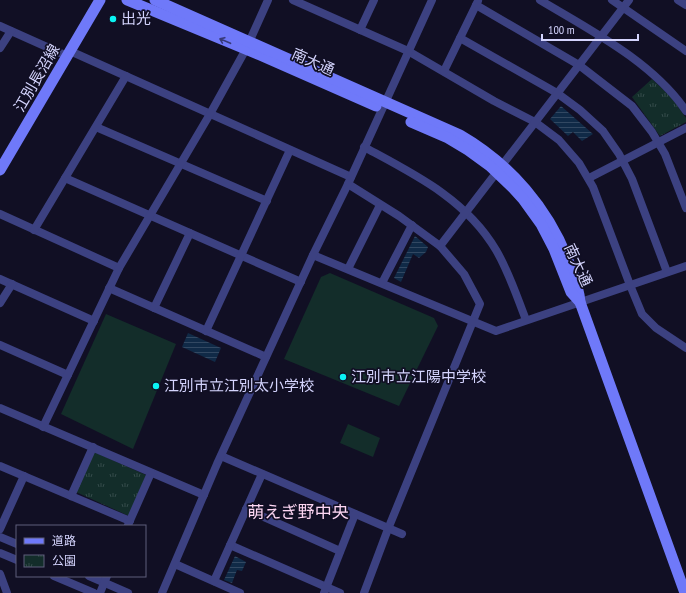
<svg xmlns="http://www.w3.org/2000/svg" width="686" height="593" font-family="'PT Sans Narrow','Noto Sans JP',sans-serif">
<defs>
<pattern id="park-tufts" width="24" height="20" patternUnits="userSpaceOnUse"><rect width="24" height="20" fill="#132d2a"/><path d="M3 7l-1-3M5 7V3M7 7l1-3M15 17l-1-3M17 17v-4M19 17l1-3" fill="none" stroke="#344b4a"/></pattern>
<pattern id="water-rules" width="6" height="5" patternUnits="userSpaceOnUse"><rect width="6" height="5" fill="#102a47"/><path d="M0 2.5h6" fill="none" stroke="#324862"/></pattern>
</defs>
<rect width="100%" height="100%" fill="#110f24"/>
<!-- grass -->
<g fill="#132d2a">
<path d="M 330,273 L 434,318 L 438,326 L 399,406 L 284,359 L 321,277 Z"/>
<path d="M 106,314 L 176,344 L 133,449 L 61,414 Z"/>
<path d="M 348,424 L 380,438 L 373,457 L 340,443 Z"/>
</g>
<!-- park -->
<g fill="url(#park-tufts)">
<path d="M 652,79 L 671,97 L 686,118 L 686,122 L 660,136 L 632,97 Z"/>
<path d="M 94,452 L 146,475 L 129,516 L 76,492 Z"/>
</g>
<!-- water -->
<g fill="url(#water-rules)">
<path d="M 561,106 L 593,134 L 582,141 L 573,132 L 568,136 L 550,119 Z"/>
<path d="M 415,236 L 428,247 L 426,252 L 419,258 L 413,254 L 401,282 L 394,278 Z"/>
<path d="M 188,333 L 221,348 L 215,362 L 182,347 Z"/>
<path d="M 235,556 L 246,562 L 242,571 L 237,570 L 232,583 L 224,580 Z"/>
</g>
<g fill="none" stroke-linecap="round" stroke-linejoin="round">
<!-- street -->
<g stroke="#3c4181" stroke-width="8">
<path d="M 293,0 L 408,51 L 494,101 L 535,122 L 559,140 L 579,163 L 593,187 L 630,285 L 642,314 L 656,328 L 686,348"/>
<path d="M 540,0 C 590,30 653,62 686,111"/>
<path d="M 612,0 L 686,51"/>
<path d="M 678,0 L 686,5"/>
<path d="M 476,5 L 579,65 L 632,106 L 652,132 L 665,154 L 686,208"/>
<path d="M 0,26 L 67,56"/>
<path d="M 360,30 L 374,0"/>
<path d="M 460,38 L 557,93 L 580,110 L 603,131 L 619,154 L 632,179 L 667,272"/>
<path d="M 0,48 L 11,31"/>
<path d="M 70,51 L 351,177"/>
<path d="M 444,71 L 478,1"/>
<path d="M 96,127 L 267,201"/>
<path d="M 364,147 C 414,174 466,199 496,250 C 509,272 517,297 526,320"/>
<path d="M 65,178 L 301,282"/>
<path d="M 589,178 L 686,128"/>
<path d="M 348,184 L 399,216 L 440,246 L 464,274 L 480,304 L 388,529 L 364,593"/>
<path d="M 0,214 L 119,268"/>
<path d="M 34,230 L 126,76"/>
<path d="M 440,246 L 629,0"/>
<path d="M 313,255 L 496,331 L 686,266"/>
<path d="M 348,269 L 380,205"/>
<path d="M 0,279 L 94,321"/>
<path d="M 382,283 L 412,225"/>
<path d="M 109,288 L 266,357"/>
<path d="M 0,303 L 12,284"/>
<path d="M 154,308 L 190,233"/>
<path d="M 206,331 L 290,150"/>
<path d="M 0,345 L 68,375"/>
<path d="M 0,408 L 204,495"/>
<path d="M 43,427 L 119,268 L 210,114 L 246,49 L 268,0"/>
<path d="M 221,456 L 402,534"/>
<path d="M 0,466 L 130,521"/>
<path d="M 71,496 L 93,447"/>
<path d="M 246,509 L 340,551"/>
<path d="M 128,525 L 151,473"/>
<path d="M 0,529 L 24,476"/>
<path d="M 0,537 L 17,544"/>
<path d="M 230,545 L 340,593"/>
<path d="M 0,553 L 17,560"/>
<path d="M 175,564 L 240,593"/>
<path d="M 0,574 L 7,593"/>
<path d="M 54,576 L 94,593"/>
<path d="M 89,576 L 128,593"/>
<path d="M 214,581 L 262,474"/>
<path d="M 100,593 L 107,576"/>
<path d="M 162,593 L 217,464 L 313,255 L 348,184 L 432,0"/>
<path d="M 324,593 L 355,514"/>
</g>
<!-- secondary -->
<g stroke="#6f79f9" stroke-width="11">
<path d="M 127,0 L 260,55 L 376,106"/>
<path d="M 155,0 L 460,135 C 510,164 549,209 569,263 C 574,276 579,288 580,302 L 685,593"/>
<path d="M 411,122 L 448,138 L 468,150 L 490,166 L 513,188 L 523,199 L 541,224 L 554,249 L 571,292 L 580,302"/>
<path d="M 0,170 L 100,0"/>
</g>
</g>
<!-- one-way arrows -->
<defs><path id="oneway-shaft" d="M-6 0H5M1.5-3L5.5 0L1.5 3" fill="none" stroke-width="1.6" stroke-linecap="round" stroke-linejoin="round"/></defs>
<use stroke="#373979" href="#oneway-shaft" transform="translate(225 41) rotate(-157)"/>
<!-- markers -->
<g fill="#0af3f3" stroke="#110f24" stroke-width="1.5">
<circle cx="113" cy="19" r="4"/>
<circle cx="343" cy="377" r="4"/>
<circle cx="156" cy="386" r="4"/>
</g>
<g text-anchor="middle" stroke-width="3.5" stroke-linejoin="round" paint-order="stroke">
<!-- poi labels -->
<g font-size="15" fill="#d4d4fd" stroke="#110f24" text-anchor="start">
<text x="121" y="24">出光</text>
<text x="351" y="382">江別市立江陽中学校</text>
<text x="164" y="391">江別市立江別太小学校</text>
</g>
<!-- street labels -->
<g font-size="15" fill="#d4d4fd" stroke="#110f24">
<text transform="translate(313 62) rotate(24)" y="5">南大通</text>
<text transform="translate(37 78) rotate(-60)" y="5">江別長沼線</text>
<text transform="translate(578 265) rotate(65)" y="5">南大通</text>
</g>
<!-- quarter labels -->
<g font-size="17" fill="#fdd6f3" stroke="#110f24">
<text x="298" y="518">萌えぎ野中央</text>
</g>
</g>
<!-- legend -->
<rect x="16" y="525" width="130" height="52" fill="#110f24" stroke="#5f5e7b"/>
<rect x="24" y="538" width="20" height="6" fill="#6f79f9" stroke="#5f5e7b"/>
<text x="52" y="545" font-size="12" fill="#d4d4fd">道路</text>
<rect x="24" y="555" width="20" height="12" fill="url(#park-tufts)" stroke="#5f5e7b"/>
<text x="52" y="565" font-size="12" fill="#d4d4fd">公園</text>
<!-- scale -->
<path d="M542 34v6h96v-6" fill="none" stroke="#d4d4fd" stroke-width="2"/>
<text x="548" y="34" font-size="12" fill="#d4d4fd" stroke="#110f24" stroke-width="3" paint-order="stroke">100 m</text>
</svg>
